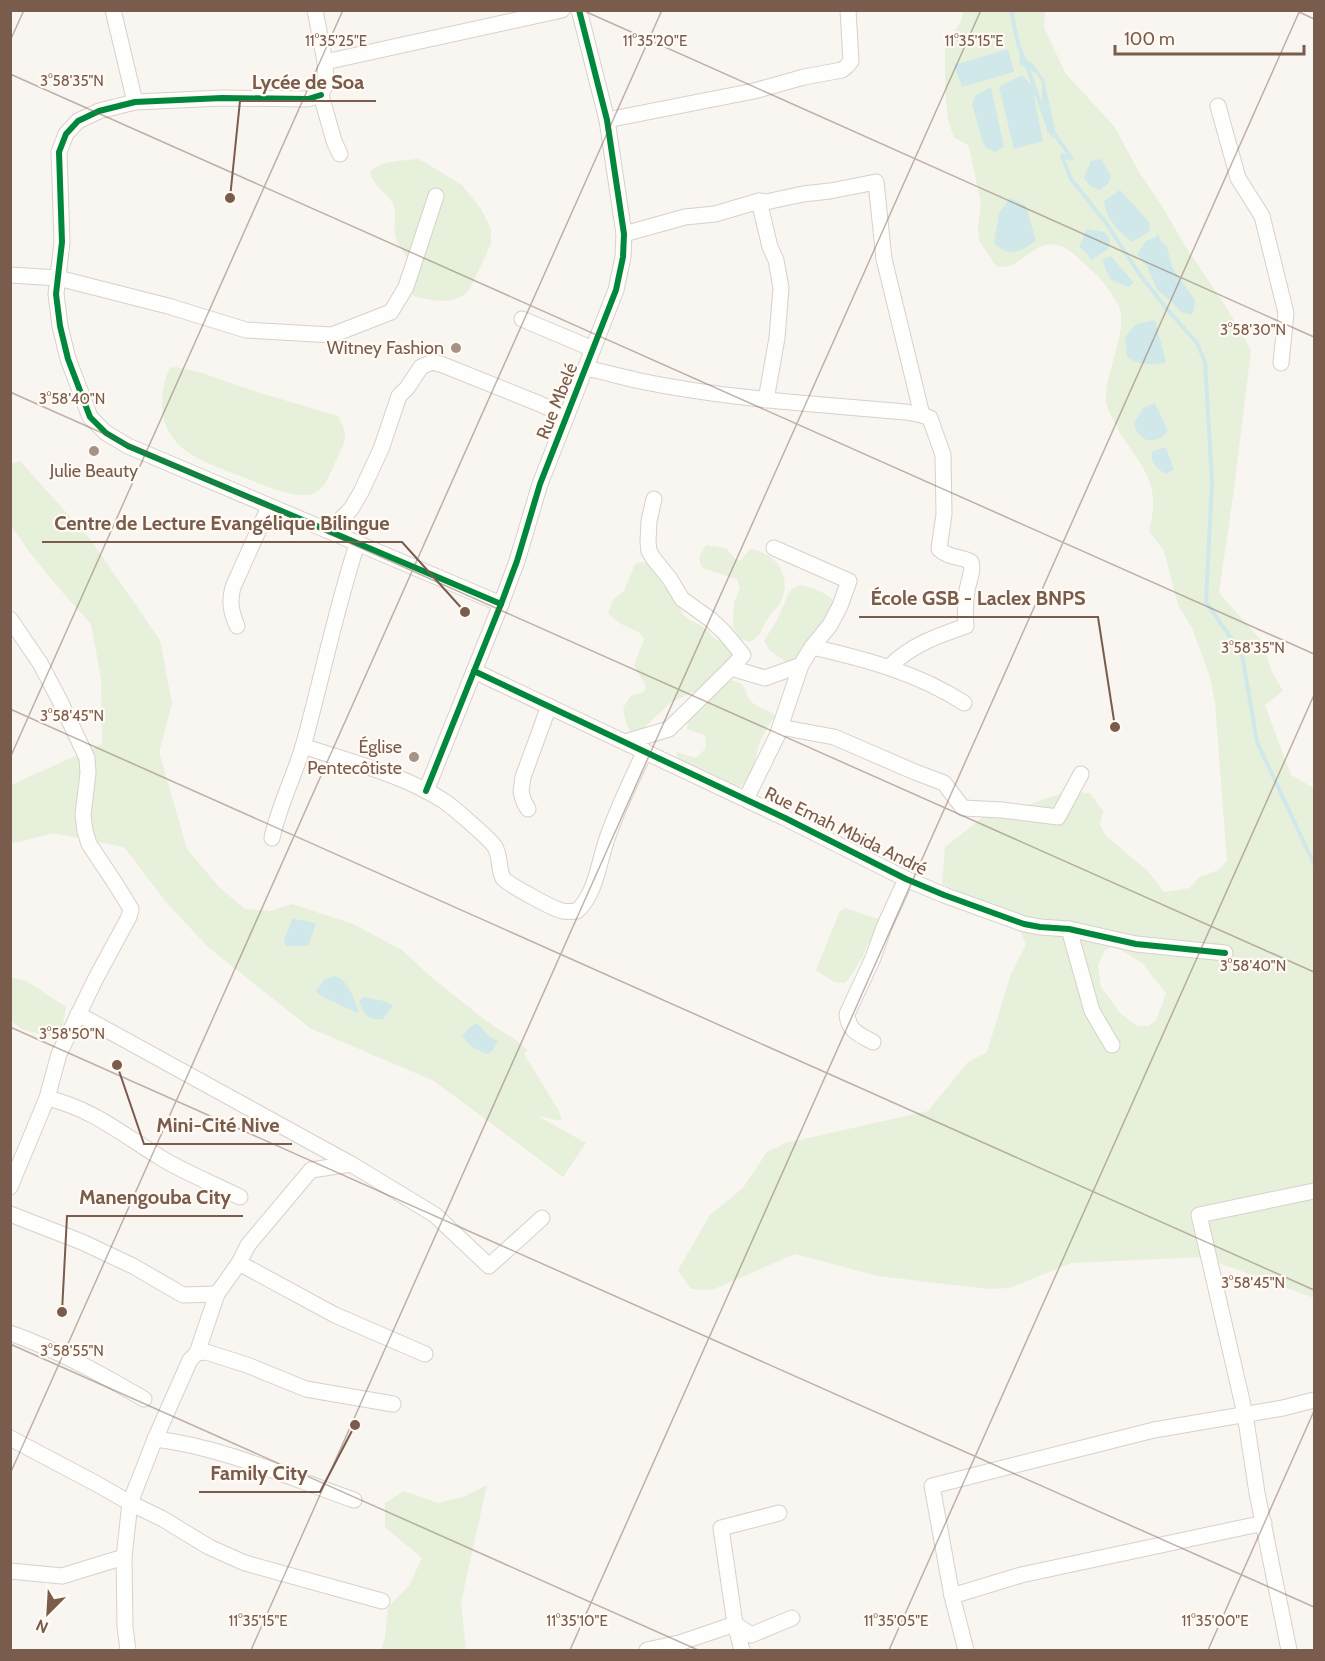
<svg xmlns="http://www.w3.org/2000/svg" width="1325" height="1661" font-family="Cabin,sans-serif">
<rect width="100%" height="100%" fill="#f9f5f0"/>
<!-- green -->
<g fill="#e7f0db" fill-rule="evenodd">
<path d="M 963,11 L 1045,11 L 1044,28 L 1066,74 L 1114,126 L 1139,172 L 1162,206 L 1184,244 L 1226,307 L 1251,350 L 1234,489 L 1219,593 L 1262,641 L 1272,672 L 1283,691 L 1265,705 L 1291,775 L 1314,788 L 1314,1298 L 1203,1257 L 1071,1263 L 1010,1288 L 988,1289 L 878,1276 L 795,1254 L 712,1290 L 691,1289 L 678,1270 L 710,1215 L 743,1188 L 767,1152 L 786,1143 L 928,1111 L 968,1062 L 987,1052 L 1011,974 L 1026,945 L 1014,916 L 942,884 L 945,847 L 982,818 L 999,814 L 1066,792 L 1090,793 L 1103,811 L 1100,825 L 1106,836 L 1148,871 L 1164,892 L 1190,888 L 1198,878 L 1218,870 L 1227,861 L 1215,703 L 1210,677 L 1192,628 L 1178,605 L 1164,551 L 1149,531 C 1152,518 1155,505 1152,491 C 1148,466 1125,446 1115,423 C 1112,417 1107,409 1106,402 C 1104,372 1130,330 1118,304 C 1116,301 1113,297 1111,293 C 1104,284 1099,276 1090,269 C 1081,261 1070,248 1057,245 C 1033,239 1019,273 996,266 L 980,242 L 978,229 L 981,204 L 970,151 L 967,144 L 954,138 L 948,119 L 945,86 L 945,48 L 962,19 ZM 1114,946 L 1142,963 L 1166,993 L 1156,1021 L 1148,1026 L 1137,1026 L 1120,1013 L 1101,987 L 1098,965 L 1105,950 Z"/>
<path d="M 418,159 L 424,162 L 462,185 L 481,209 L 491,229 L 491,244 L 469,290 C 454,307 433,300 414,296 L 410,293 C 409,281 410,266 405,255 C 402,248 396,243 395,234 C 393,224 398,211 392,202 C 385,191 373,186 370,172 C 381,160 402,161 418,159 Z"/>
<path d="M 176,367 L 202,373 L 257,392 L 338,416 C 349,437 346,438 337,459 C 331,470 327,487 315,493 C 297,501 265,485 248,479 C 212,464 166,455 162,408 C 162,395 163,379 170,368 Z"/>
<path d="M 20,461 L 90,539 L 160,640 L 172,704 L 159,752 L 187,849 L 219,887 L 245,909 L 270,911 L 292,904 L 353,924 L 402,950 L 430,976 L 485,1020 L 514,1039 L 528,1050 L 524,1054 L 559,1111 L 562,1121 L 538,1116 L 586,1143 L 563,1177 L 434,1081 L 310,1028 L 209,948 L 166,902 L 124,847 L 53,833 L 11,844 L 11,785 L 102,744 L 101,678 L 91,624 L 63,593 L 30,553 L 11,526 L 11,464 Z"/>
<path d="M 706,545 L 726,548 L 736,560 L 741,560 L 750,549 C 757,549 761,552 767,555 C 785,565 790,588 779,605 C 775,610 770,614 767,620 C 760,631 763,634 750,642 L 741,639 L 733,627 L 734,602 L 740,588 L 737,579 L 705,569 L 701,566 L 699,557 Z"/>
<path d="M 642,562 L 674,572 L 680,585 L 678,606 L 685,617 L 708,630 L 712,637 L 729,646 L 733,652 L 728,665 L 715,682 L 670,703 L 634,737 L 626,723 L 623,708 L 631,696 L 644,692 L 646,686 L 634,666 L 644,639 L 640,633 L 619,623 L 608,613 L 613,600 L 624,591 L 635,564 Z"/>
<path d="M 801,585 C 813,588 828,593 835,602 L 796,668 L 770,651 L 764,641 L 777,620 L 789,593 L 792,589 Z"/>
<path d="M 727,679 C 753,685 740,692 754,704 C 761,709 769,709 775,716 C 770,724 763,733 760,742 C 754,759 755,773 741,786 L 731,785 L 679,761 L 676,752 L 696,758 L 705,749 L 706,736 L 687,729 L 687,724 L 701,709 L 711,691 Z"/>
<path d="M 845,908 L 878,919 L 878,929 L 867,945 L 864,955 L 848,980 L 844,983 L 834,982 L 816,970 L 840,911 Z"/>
<path d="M 11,977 L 28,982 L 66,1007 L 63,1025 L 57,1038 L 24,1030 L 11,1021 Z"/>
<path d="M 487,1485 L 461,1602 L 466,1650 L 381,1650 L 385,1638 L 388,1607 L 409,1586 L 422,1558 L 385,1527 L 385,1503 L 404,1491 L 438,1503 L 463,1497 Z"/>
</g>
<!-- water -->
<g fill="#d0e8ea">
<path d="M 1008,49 L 1014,72 L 962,87 L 954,65 Z"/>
<path d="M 1019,54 L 1034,65 L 1044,80 L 1056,134 L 1053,138 L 1047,131 L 1042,111 L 1042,82 L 1037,74 L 1020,64 Z"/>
<path d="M 1022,75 L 1037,90 L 1034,97 L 1043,141 L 1014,149 L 999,87 Z"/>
<path d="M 991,87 L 1004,147 L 995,152 L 986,148 L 982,140 L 972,104 L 976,95 Z"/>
<path d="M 1101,159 L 1111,176 L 1108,184 L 1100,190 L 1090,186 L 1084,178 L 1091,161 Z"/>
<path d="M 1120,190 L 1150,223 L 1149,232 L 1132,242 C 1117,230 1107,221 1104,201 Z"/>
<path d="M 1010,198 L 1026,206 L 1036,241 C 1019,252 1010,258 994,243 L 999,213 Z"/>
<path d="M 1087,229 L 1105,232 L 1110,240 L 1108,249 L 1091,260 L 1087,253 L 1079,247 Z"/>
<path d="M 1158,233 L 1162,243 L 1167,247 L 1172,267 L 1195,300 L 1194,310 L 1191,315 L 1181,312 L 1170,300 L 1157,290 L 1147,266 L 1137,254 L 1146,241 L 1156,237 Z"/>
<path d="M 1111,256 L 1134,283 L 1128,287 L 1110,279 L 1102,260 Z"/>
<path d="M 1155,320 L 1166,362 C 1152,366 1139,365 1127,357 L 1125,337 L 1136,324 Z"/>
<path d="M 1155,403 L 1168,431 C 1155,445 1139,444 1134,423 L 1143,408 Z"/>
<path d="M 1166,447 L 1174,470 L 1165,474 C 1157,468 1149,462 1153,451 Z"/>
<path d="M 292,919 L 303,920 L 316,924 L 308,946 L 286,946 L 284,940 Z"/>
<path d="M 335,976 C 350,981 353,999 359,1011 L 357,1013 L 321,996 L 316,991 L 325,979 Z"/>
<path d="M 363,997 L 384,1001 L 393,1006 L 383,1019 C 367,1021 365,1014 359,1002 Z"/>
<path d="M 477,1023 L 491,1038 L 498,1041 L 493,1050 L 487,1054 L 473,1048 L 462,1037 L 468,1029 Z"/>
</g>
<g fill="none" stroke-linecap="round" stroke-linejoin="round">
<!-- stream -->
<g stroke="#d0e8ea" stroke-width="4">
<path d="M 1011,10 L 1018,44 L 1030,74 L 1046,121"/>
<path d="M 1053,132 L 1072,159 L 1062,156 L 1071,179 L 1106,223 L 1138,272 L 1166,308 L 1197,343 L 1205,362 L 1212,482 L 1206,602 L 1242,654 L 1257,742 L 1314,864"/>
</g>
<defs>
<g id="minor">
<path d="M 113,10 L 135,102"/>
<path d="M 315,10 L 325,62 L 326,83 L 321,95"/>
<path d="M 325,62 L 562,10"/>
<path d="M 321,95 L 308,99 L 222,98 L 135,102 L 99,111 L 78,121 L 66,134 L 59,152 L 62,242 L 56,294 L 60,326 L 68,359 L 90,417 L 106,433 L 128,446 L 501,604"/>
<path d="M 321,95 L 334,141 L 340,154"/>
<path d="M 1218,106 L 1238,178 L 1262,216 L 1286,313 L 1281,363"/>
<path d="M 607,120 L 754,91 L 804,77 L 842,70 L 847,66 L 851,61 L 848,10"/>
<path d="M 759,201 L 770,247 L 776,260 L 781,288 L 777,338 L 766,400"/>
<path d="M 624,234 L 685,217 L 715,214 L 759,201 L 766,202 L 803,194 L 830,191 L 876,182 L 884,259 L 922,415"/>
<path d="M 10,275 L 58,278 L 168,306 L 246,330 L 332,335 L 391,312 L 406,287 L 436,196"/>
<path d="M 522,319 L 593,349"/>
<path d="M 586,368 C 604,372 622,377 640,381 C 727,399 817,404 906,412 L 922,415 L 930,418 L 943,455 L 944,514 L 939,549 C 948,558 960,556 971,562 C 974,571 968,582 967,591 C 965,603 965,614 966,626 C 937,636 911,645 889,667"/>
<path d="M 654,499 L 649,521 L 648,542 L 649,551 L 653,558 L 670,579 L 682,599 L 710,619 L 724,632 L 743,655 L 731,668"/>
<path d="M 326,530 L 341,519 L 351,509 L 361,492 L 381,449 L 399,396 L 407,388 L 421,367 L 432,362 L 443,365 L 540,404 L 566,416"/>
<path d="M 10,619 L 40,663 L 59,699 L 87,758 L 88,773 L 83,815 L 85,831 L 89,844 L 115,883 L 131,909 L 129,917 L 96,978 L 59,1054 L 47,1098 L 10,1187"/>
<path d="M 237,626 C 231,612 229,601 233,587 L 269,507"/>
<path d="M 812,647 C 865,659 918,673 964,703"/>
<path d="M 474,671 L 785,818 L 906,879 L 944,895 L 1024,924 L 1040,927 L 1069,929 L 1136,944 L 1225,953"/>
<path d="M 780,727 L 834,737 L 915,772 L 944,783 L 963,808 L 1002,810 L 1058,817 L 1081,774"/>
<path d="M 625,742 L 669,729 L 731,668 L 765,678 L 801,665"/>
<path d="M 303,746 C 350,762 402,774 444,801 C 454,808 490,839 495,847 C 501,857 498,869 503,878 C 507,884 555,910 563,911 C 568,912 573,911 577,911 C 597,893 599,858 609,833 C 619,805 632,778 645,751"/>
<path d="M 426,791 L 501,604 L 517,561 L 540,484 L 616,290 L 623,257 L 624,234 L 607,120 L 579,10"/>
<path d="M 746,799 L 777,736 L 801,665 L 812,647 L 830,625 L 840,606 L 849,581 L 774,548"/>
<path d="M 528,809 L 524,802 L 521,792 L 523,777 L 549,706"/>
<path d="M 272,838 C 279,805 295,775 304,743 C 322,677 336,609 357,544"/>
<path d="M 1069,929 L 1092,1011 L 1112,1045"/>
<path d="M 78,1014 L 351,1164"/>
<path d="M 873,1042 C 860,1035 848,1031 847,1014 L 873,958 L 884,927 L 906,879"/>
<path d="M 47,1098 C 93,1109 122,1134 161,1158 C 186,1173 214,1184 240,1197"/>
<path d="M 10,1214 L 82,1242 L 133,1266 L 183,1295 L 217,1294"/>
<path d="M 239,1263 L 248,1245 L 311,1170 L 351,1164 L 435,1215 L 489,1266 L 542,1218"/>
<path d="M 10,1333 C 58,1350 101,1374 144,1399"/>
<path d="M 197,1353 L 217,1294 L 239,1263 L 335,1315 L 425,1354"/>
<path d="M 10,1438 L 97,1484 L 130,1503 L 163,1519 L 209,1547 L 245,1563 L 382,1601"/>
<path d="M 155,1439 C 223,1447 290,1478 354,1500"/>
<path d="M 10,1571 L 62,1576 L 124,1557"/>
<path d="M 952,1596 L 1021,1575 L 1264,1523"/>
<path d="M 128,1650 L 125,1627 L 124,1557 L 130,1503 L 155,1439 L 190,1360 L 197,1353 L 206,1352 L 247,1365 L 306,1389 L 393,1404"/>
<path d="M 647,1650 L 679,1643 L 735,1624 L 751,1635 L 792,1618"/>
<path d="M 742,1650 L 735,1624 L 721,1528 L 779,1513"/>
<path d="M 966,1650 L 952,1596 L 932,1486 L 1154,1430 L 1283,1408 L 1314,1400"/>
<path d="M 1289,1650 L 1257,1493 L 1245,1414 L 1199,1215 L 1314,1191"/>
</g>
</defs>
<!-- minor casing -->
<use href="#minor" stroke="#d7d1cb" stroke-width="17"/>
<!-- minor -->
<use href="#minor" stroke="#fefefd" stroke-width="15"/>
<defs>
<g id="cycleway">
<path d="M 321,95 L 308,99 L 222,98 L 135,102 L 99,111 L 78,121 L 66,134 L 59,152 L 62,242 L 56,294 L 60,326 L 68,359 L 90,417 L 106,433 L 128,446 L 501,604"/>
<path d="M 474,671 L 785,818 L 906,879 L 944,895 L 1024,924 L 1040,927 L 1069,929 L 1136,944 L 1225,953"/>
<path d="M 426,791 L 501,604 L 517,561 L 540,484 L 616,290 L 623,257 L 624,234 L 607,120 L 579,10"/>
</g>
</defs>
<!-- cycleway casing -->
<use href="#cycleway" stroke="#fffaf3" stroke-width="10"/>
<!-- cycleway -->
<use href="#cycleway" stroke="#00873e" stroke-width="6"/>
</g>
<!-- ticks -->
<path fill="none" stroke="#7a5c4d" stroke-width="1.5" stroke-opacity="0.45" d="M 582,10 L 1314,337M 1295,10 L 1314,19M 10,41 L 24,10M 10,74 L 1314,654M 10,392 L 1314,972M 10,709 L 1314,1290M 10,758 L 343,10M 10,1027 L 1314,1607M 10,1344 L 698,1650M 10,1474 L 662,10M 251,1650 L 981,10M 570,1650 L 1300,10M 889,1650 L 1314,695M 1208,1650 L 1314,1411"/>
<!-- markers -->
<g fill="#a69286" stroke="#fffaf3" stroke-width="2">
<circle cx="456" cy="348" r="6"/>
<circle cx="94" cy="451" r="6"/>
<circle cx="414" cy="757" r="6"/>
</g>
<g text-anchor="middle" stroke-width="4.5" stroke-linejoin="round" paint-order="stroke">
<!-- poi labels -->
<g font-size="18" fill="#7a5c4d" stroke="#fffaf3" text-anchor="end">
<text x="444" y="354">Witney Fashion</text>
<text x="94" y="477" text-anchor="middle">Julie Beauty</text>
<text x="402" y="753">Église<tspan x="402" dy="21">Pentecôtiste</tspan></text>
</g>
<!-- street labels -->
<g font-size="18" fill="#7a5c4d" stroke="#fffaf3">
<text transform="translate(557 401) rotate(-68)" y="6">Rue Mbelé</text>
<text transform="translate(846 831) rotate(26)" y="6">Rue Emah Mbida André</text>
</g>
</g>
<g font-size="15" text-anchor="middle" fill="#7a5c4d" stroke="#fffaf3" stroke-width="4.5" stroke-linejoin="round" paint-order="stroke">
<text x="336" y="46">11°35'25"E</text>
<text x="655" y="46">11°35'20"E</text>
<text x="974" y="46">11°35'15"E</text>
<text x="72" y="86">3°58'35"N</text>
<text x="1253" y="335">3°58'30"N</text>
<text x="72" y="404">3°58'40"N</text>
<text x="1253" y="653">3°58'35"N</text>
<text x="72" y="721">3°58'45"N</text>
<text x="1253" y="971">3°58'40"N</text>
<text x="72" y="1039">3°58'50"N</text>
<text x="1253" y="1288">3°58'45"N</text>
<text x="72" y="1356">3°58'55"N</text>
<text x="258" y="1626">11°35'15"E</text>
<text x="577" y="1626">11°35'10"E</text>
<text x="896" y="1626">11°35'05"E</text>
<text x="1215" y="1626">11°35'00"E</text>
</g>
<!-- callouts -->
<path fill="none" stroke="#7a5c4d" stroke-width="2" d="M230 198L240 101H376M465 612L402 542H42M1115 727L1098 617H859M117 1065L144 1144H292M62 1312L67 1216H243M355 1425L320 1492H199"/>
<g fill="#7a5c4d" stroke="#fffaf3" stroke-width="2">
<circle cx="230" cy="198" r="6"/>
<circle cx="465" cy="612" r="6"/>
<circle cx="1115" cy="727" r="6"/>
<circle cx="117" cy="1065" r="6"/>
<circle cx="62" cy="1312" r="6"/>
<circle cx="355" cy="1425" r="6"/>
</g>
<g font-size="20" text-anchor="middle" font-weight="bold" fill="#7a5c4d" stroke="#fffaf3" stroke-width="4.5" stroke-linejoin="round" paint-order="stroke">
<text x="308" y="89">Lycée de Soa</text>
<text x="222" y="530">Centre de Lecture Evangélique Bilingue</text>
<text x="978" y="605">École GSB - Laclex BNPS</text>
<text x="218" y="1132">Mini-Cité Nive</text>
<text x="155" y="1204">Manengouba City</text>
<text x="259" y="1480">Family City</text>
</g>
<!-- border -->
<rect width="1325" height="1661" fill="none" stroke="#7a5c4d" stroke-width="24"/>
<!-- north arrow -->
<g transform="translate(48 1613) rotate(204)" stroke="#fffaf3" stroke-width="4.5" paint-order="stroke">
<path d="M0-4.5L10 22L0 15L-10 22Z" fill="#7a5c4d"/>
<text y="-9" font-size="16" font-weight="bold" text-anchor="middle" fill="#7a5c4d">N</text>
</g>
<!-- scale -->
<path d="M1115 45v9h189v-9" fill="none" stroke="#7a5c4d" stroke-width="3"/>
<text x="1124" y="45" font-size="18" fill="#7a5c4d" stroke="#fffaf3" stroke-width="4.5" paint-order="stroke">100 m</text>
</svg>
